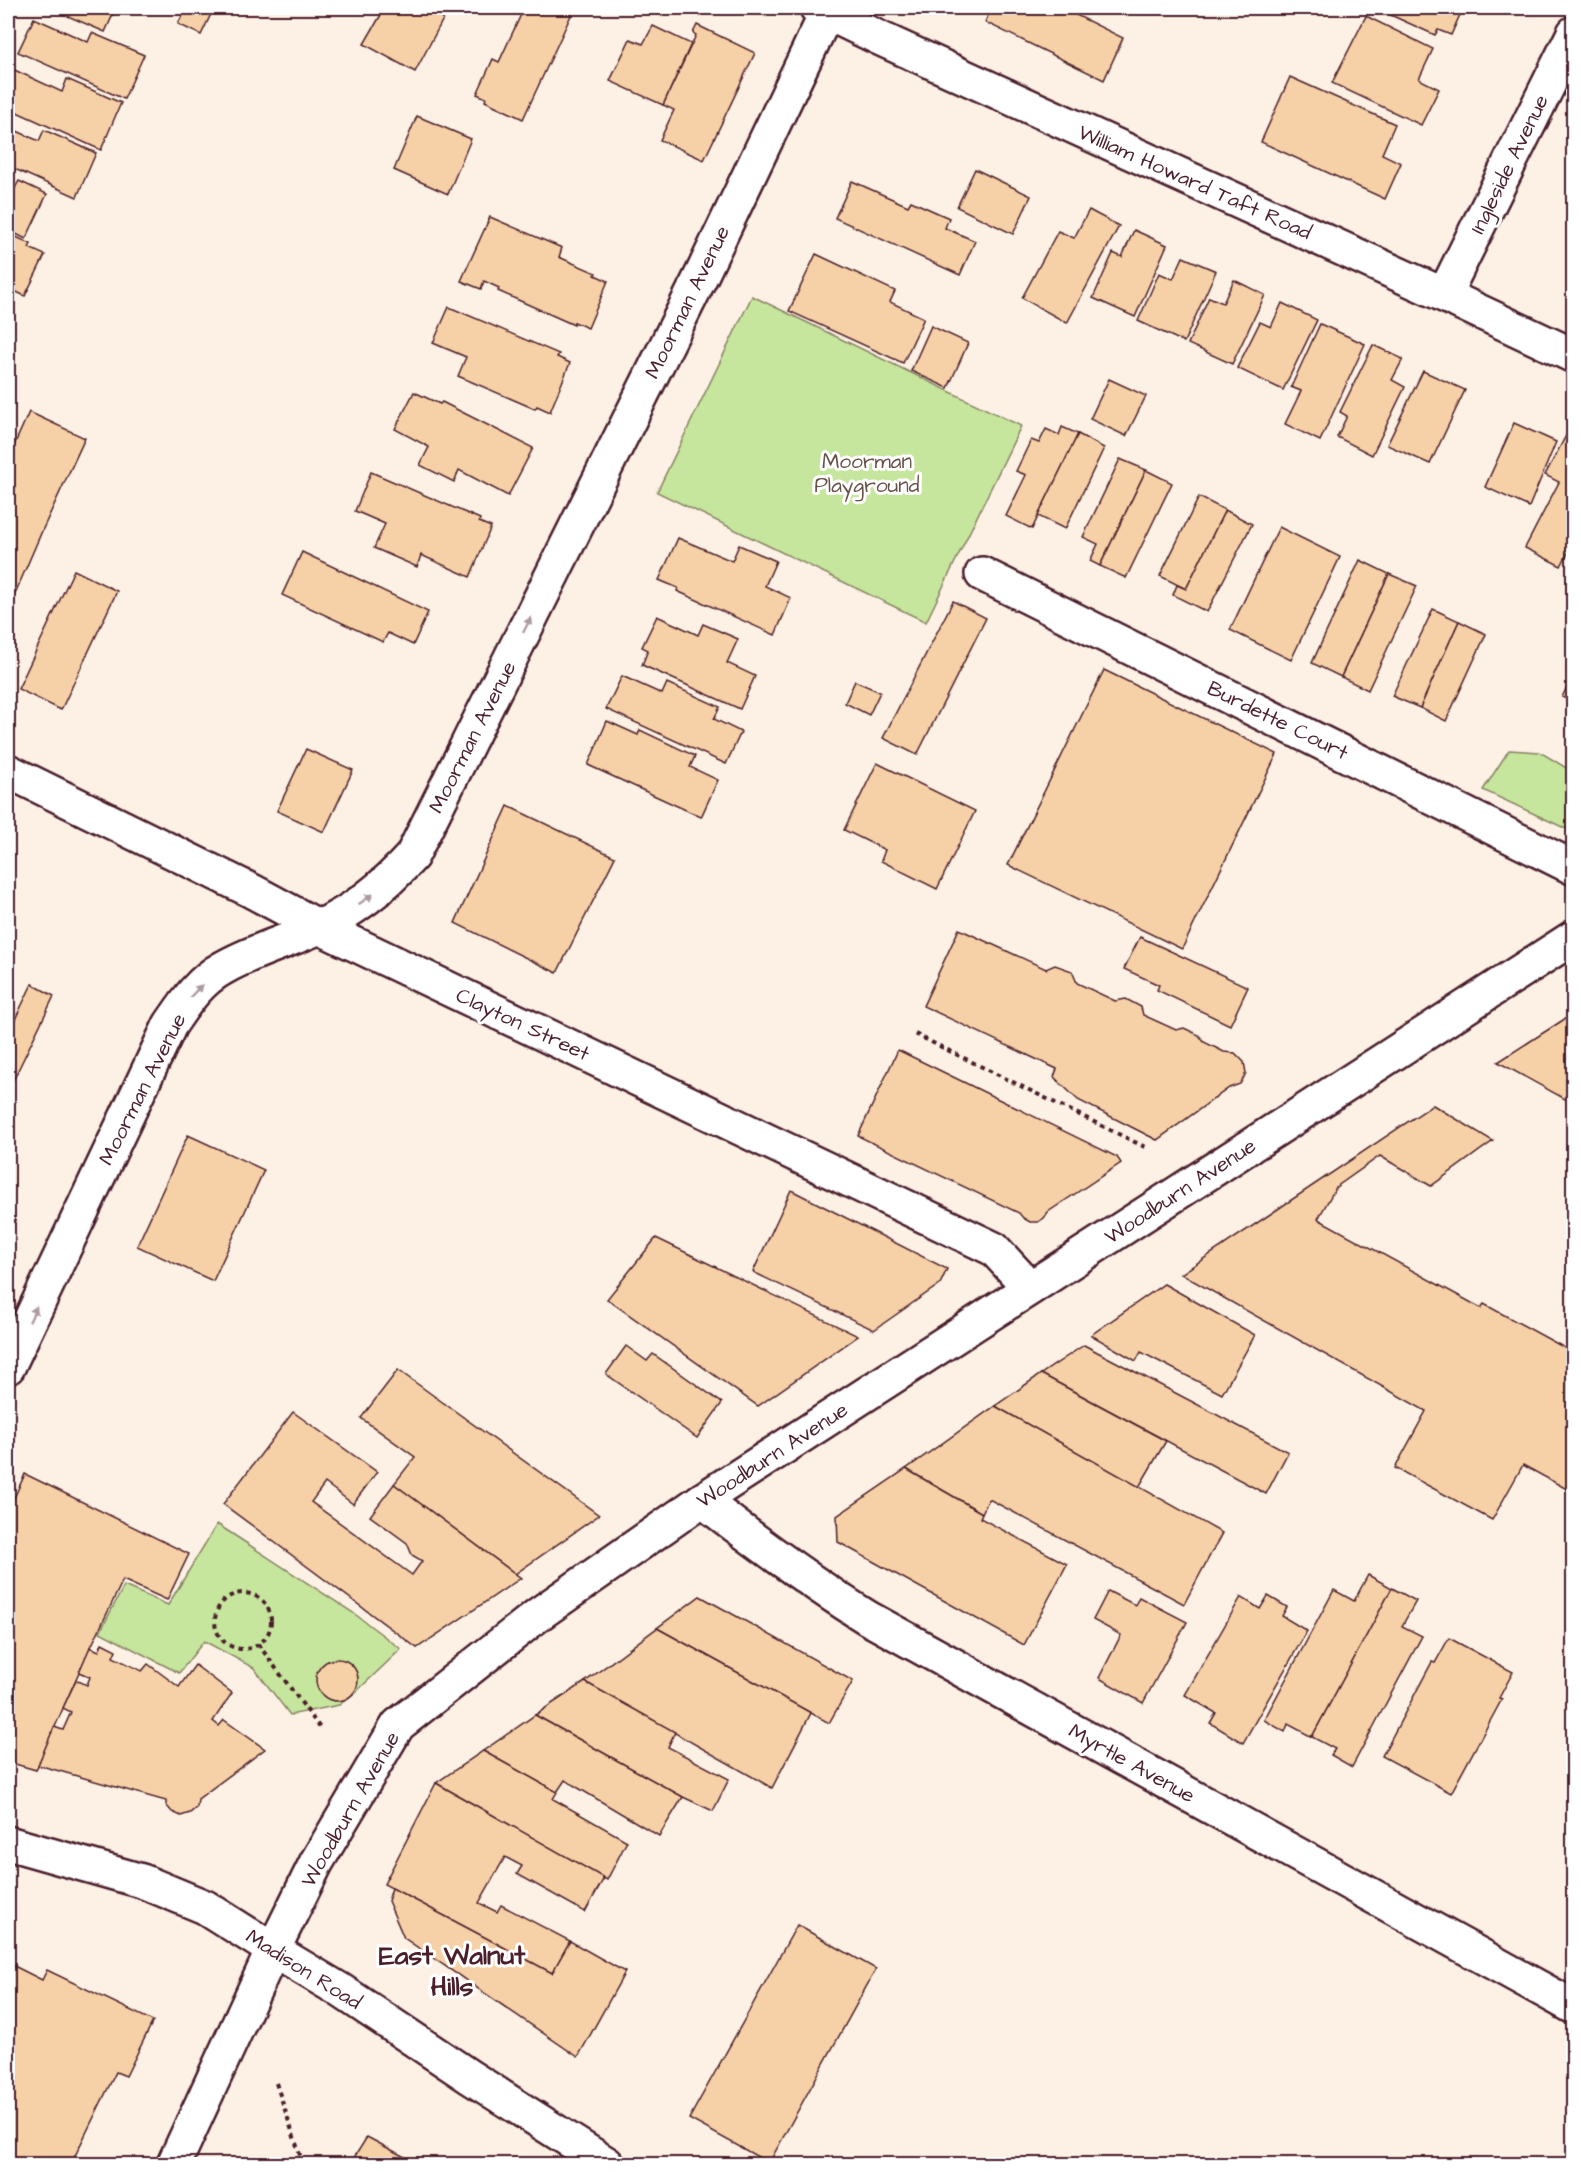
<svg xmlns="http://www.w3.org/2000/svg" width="1581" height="2172" font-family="'Architects Daughter',sans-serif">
<rect width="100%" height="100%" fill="#fcf1e4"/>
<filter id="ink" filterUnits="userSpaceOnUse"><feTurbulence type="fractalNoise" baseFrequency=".0167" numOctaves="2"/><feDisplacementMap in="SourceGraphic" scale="12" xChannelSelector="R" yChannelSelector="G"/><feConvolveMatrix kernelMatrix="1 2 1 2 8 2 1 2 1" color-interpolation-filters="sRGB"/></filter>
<g filter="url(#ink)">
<!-- green -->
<g fill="#c6e59d" stroke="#888264" stroke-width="1.5">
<path d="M 752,296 L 1021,426 L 926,622 L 657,492 Z"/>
<path d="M 1509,750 L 1540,752 L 1573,772 L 1573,832 L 1483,790 Z"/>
<path d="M 217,1524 L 352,1612 L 401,1649 L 357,1691 L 339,1705 L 290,1715 L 254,1668 L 204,1641 L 179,1673 L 100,1632 L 124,1586 L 168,1605 Z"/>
</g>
<!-- building -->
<g fill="#f6d0a6" stroke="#4a1f2b" stroke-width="1.5">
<path d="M 56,8 L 116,8 L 105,32 L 56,11 L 58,8 Z"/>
<path d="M 186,8 L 204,8 L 212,12 L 201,35 L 178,24 Z"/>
<path d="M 224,8 L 239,8 L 236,14 Z"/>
<path d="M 371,8 L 449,8 L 415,72 L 364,44 L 382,13 Z"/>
<path d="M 524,8 L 566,8 L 573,11 L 523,119 L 485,101 L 486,98 L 477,94 L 493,59 L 499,62 Z"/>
<path d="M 992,8 L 1078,8 L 1074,14 L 1123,38 L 1104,80 L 985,22 Z"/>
<path d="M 1375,8 L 1463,8 L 1451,35 L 1438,30 L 1435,35 Z"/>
<path d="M 1366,16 L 1433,49 L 1419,79 L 1439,89 L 1421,125 L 1332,83 Z"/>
<path d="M 34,18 L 88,42 L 92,33 L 144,55 L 124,99 L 18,52 Z"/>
<path d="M 697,25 L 755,53 L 704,160 L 660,140 L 674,110 L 663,105 L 696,35 L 693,33 Z"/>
<path d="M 653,26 L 691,44 L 663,105 L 610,81 L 630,39 L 643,44 Z"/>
<path d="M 8,67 L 62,92 L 67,79 L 121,103 L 101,150 L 8,108 Z"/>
<path d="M 1290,77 L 1395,124 L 1382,154 L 1401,163 L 1385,199 L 1261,142 Z"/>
<path d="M 417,116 L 471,139 L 448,194 L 394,170 Z"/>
<path d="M 8,127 L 39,141 L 44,130 L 96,153 L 77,197 L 8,166 Z"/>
<path d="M 975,169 L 1031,196 L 1013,234 L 957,207 Z"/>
<path d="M 19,181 L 47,194 L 26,239 L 8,230 L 8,185 L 15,188 Z"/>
<path d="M 852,181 L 908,206 L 911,201 L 949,218 L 945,228 L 975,241 L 960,275 L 835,218 Z"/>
<path d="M 1089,210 L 1119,226 L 1067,323 L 1022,298 L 1058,231 L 1074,238 Z"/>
<path d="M 490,217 L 562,248 L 559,257 L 596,273 L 595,275 L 608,281 L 588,328 L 574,322 L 574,325 L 498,291 L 499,288 L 484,281 L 481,289 L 461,281 Z"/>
<path d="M 1134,230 L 1167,245 L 1135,317 L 1093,298 L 1113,253 L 1122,257 Z"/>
<path d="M 8,233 L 31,244 L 29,248 L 45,255 L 25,296 L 8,288 Z"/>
<path d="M 816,254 L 895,291 L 890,302 L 924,318 L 903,363 L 789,311 Z"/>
<path d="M 1183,257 L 1216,271 L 1184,342 L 1138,321 L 1159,273 L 1173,279 Z"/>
<path d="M 1234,280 L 1265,295 L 1232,364 L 1188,344 L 1209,297 L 1223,303 Z"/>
<path d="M 1282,303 L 1317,320 L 1283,390 L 1237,368 L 1260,322 L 1271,327 Z"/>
<path d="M 449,307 L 559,354 L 557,357 L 570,363 L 550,412 L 537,406 L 535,409 L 458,376 L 466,357 L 433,343 Z"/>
<path d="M 1320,324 L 1365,344 L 1320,441 L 1285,424 L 1301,391 L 1291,387 Z"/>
<path d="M 931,326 L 968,343 L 948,388 L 911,371 Z"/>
<path d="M 1373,345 L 1403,359 L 1392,380 L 1405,387 L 1372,455 L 1337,437 L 1347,416 L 1340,412 Z"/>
<path d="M 1423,371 L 1465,390 L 1430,464 L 1387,445 Z"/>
<path d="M 1109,379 L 1146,396 L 1126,436 L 1090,419 Z"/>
<path d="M 414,392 L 440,404 L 442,402 L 533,448 L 508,496 L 459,470 L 454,482 L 420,465 L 429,447 L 395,429 Z"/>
<path d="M 29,412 L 85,438 L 42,531 L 14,596 L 8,593 L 8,459 Z"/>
<path d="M 1514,423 L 1556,442 L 1529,507 L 1485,487 Z"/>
<path d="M 1062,427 L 1078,434 L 1032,529 L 1006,516 L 1026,475 L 1016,471 L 1031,440 L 1039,443 L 1046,429 L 1059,435 Z"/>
<path d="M 1569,430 L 1574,432 L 1574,541 L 1561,566 L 1525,548 L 1559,482 L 1545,475 Z"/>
<path d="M 1078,434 L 1104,448 L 1065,529 L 1038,516 Z"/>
<path d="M 1120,459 L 1146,470 L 1100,566 L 1090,561 L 1098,544 L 1083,537 Z"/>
<path d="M 1146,470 L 1172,483 L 1126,578 L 1100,566 Z"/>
<path d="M 371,472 L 480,519 L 479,522 L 491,527 L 470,577 L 421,555 L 417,567 L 374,548 L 385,524 L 355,511 Z"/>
<path d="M 1199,497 L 1225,510 L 1186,589 L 1160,576 Z"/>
<path d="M 1225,510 L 1252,524 L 1207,612 L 1173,595 L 1177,585 L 1186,589 Z"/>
<path d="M 1279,527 L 1340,557 L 1291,660 L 1230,630 Z"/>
<path d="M 678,538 L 732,561 L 739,545 L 776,561 L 765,586 L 791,598 L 775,635 L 677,591 L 678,588 L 659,580 Z"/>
<path d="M 302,552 L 428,612 L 413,645 L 388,633 L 383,642 L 282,595 Z"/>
<path d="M 1360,560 L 1389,574 L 1341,677 L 1312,663 Z"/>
<path d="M 74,570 L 117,591 L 61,710 L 18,689 Z"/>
<path d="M 1389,574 L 1417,586 L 1368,690 L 1341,677 Z"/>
<path d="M 953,601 L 986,618 L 917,755 L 883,738 Z"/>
<path d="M 1433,609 L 1459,621 L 1420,708 L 1392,696 Z"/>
<path d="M 657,616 L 698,635 L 703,624 L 738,639 L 727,663 L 755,676 L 740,709 L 642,665 L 648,650 L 642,647 Z"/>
<path d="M 1459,621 L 1486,634 L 1446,721 L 1420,708 Z"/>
<path d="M 1104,670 L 1277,754 L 1182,949 L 1008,865 Z"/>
<path d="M 1574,673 L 1574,702 L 1562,697 Z"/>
<path d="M 622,676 L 662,694 L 667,683 L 720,707 L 714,719 L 741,732 L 726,764 L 606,709 Z"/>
<path d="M 855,681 L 880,692 L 869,715 L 845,703 Z"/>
<path d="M 607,721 L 638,735 L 640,730 L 695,756 L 690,767 L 718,780 L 701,817 L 588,765 Z"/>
<path d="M 306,749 L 353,770 L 324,832 L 277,811 Z"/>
<path d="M 877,763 L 975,811 L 937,889 L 881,861 L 885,850 L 844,830 Z"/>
<path d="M 508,806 L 615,857 L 557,973 L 455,923 Z"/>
<path d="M 959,929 L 1046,969 L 1055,965 L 1072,971 L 1077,983 L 1115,1001 L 1126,999 L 1141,1007 L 1143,1015 L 1176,1030 L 1184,1028 L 1199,1035 L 1204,1042 L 1224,1052 L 1235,1053 L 1244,1062 L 1246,1073 L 1243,1079 L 1240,1084 L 1229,1088 L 1157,1140 L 1078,1100 L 1054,1077 L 1057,1069 L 923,1006 Z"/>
<path d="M 1140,937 L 1248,987 L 1230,1025 L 1157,990 L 1159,985 L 1124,969 Z"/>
<path d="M 32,984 L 54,996 L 8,1091 L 8,1034 Z"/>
<path d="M 1574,1013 L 1574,1104 L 1498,1062 Z"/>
<path d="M 898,1050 L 1117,1157 L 1121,1163 L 1048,1212 L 1044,1218 L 1038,1222 L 1030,1222 L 1023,1218 L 1019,1213 L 858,1136 Z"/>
<path d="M 1433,1105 L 1493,1141 L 1431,1186 L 1380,1156 L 1336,1187 L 1318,1219 L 1481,1308 L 1484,1304 L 1574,1353 L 1574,1493 L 1523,1465 L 1492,1520 L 1395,1468 L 1426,1411 L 1181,1274 Z"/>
<path d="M 188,1135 L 264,1170 L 213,1281 L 137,1246 Z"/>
<path d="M 791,1190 L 947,1269 L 940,1284 L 874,1330 L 753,1272 Z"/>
<path d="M 656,1238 L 858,1336 L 758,1406 L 607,1299 Z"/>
<path d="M 1164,1284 L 1255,1335 L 1222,1394 L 1141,1352 L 1136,1361 L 1091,1335 Z"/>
<path d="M 1084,1345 L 1288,1452 L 1266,1494 L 1041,1374 Z"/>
<path d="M 626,1346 L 647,1361 L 653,1354 L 722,1403 L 697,1438 L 606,1374 Z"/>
<path d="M 398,1370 L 599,1515 L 515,1574 L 394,1484 L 415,1457 L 361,1418 Z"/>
<path d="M 1041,1374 L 1166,1441 L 1139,1487 L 995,1406 Z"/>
<path d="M 995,1406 L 1222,1533 L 1184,1604 L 989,1499 L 982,1513 L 906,1469 Z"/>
<path d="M 293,1412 L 377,1472 L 353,1504 L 325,1483 L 311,1502 L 412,1575 L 422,1561 L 412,1555 L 407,1543 L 370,1516 L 394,1484 L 521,1578 L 417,1648 L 223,1504 Z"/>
<path d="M 906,1469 L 982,1513 L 980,1518 L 1067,1564 L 1024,1645 L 838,1542 L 837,1516 Z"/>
<path d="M 25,1474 L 189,1554 L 167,1600 L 123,1580 L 79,1672 L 36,1770 L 8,1762 L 8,1511 Z"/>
<path d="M 1368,1575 L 1392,1588 L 1312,1737 L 1288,1724 L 1285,1732 L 1264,1720 L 1334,1590 L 1354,1601 Z"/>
<path d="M 1392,1588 L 1416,1601 L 1402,1626 L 1422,1636 L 1352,1767 L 1331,1755 L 1335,1749 L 1312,1737 Z"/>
<path d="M 1108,1591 L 1135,1605 L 1139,1597 L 1187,1622 L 1143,1703 L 1099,1678 L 1121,1635 L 1093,1620 Z"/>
<path d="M 700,1596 L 853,1681 L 829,1723 L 657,1628 Z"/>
<path d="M 1268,1596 L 1287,1607 L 1282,1616 L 1307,1631 L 1243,1743 L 1210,1723 L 1216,1713 L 1185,1695 L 1241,1597 L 1260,1609 Z"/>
<path d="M 657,1628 L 811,1713 L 772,1788 L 585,1682 Z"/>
<path d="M 1449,1638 L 1513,1672 L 1499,1698 L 1502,1699 L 1451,1793 L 1382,1756 L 1432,1662 L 1435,1663 Z"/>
<path d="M 102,1643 L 116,1650 L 113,1657 L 142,1671 L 148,1664 L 179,1687 L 195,1665 L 232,1693 L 213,1721 L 219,1726 L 224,1720 L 265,1749 L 198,1799 L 197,1807 L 190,1813 L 181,1816 L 172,1812 L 166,1805 L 166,1801 L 38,1765 L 54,1727 L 63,1730 L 71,1712 L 63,1708 L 76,1680 L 87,1685 L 90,1677 L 79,1672 L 90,1647 L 99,1651 Z"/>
<circle cx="337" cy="1680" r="21"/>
<path d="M 585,1682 L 675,1732 L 668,1747 L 729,1779 L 713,1811 L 683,1797 L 535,1715 Z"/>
<path d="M 535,1715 L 683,1797 L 659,1836 L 565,1780 L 557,1792 L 483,1751 Z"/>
<path d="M 483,1751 L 557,1792 L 553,1799 L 627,1841 L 607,1880 L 436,1783 Z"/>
<path d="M 436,1783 L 604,1878 L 585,1912 L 517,1874 L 522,1866 L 505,1857 L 479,1903 L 497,1912 L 501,1905 L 570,1941 L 552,1973 L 384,1884 Z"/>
<path d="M 392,1888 L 552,1973 L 570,1941 L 625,1972 L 578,2057 L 404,1938 L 388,1901 Z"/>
<path d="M 797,1925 L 876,1969 L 769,2163 L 689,2119 Z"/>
<path d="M 8,1963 L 42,1980 L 47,1970 L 153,2021 L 126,2076 L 116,2072 L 71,2164 L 8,2164 Z"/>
<path d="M 367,2137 L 418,2164 L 350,2164 Z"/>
</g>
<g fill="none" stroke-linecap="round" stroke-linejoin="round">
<defs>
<g id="street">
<path d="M 1444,295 L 1574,33"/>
<path d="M 982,574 L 1574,868"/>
<path d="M 8,771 L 252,891 L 319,927 L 994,1249 L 1030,1288"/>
<path d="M 8,1367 L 170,1025 C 185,1003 199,981 223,968 C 252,951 286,942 317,928 C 354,911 385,886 412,856 L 703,272 L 829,8"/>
<path d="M 702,1500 C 756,1542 810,1582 868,1618 L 1574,2007"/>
</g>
<g id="secondary">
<path d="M 817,8 L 877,37 L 1444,295 L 1574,356"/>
<path d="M 8,1843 L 142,1881 L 205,1907 L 273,1950 L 340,1990 L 470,2077 L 607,2164"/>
<path d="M 174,2164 L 273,1950 L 316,1863 L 398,1725 L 539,1614 L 702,1500 L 1574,937"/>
</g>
</defs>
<!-- street casing -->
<use href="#street" stroke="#4a1f2b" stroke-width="38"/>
<!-- secondary casing -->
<use href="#secondary" stroke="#4a1f2b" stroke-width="38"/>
<!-- path -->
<g stroke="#4a1f2b" stroke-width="4" stroke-dasharray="4.5 4.5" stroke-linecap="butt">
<path d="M 915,1034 L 1149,1149"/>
<circle cx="243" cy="1621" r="28"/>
<path d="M 258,1644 L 320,1728"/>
<path d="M 276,2083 L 303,2164"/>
</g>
<!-- street -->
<use href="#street" stroke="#fff" stroke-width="33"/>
<!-- secondary -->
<use href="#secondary" stroke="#fff" stroke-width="33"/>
</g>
<!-- one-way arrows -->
<defs><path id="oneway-solid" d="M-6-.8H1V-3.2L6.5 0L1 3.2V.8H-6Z" transform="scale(1.5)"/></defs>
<g fill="#ae9aa0">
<use href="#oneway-solid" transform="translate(527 625) rotate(-64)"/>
<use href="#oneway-solid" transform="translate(366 899) rotate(-35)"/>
<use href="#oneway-solid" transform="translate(196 991) rotate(-46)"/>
<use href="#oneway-solid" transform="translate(33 1314) rotate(-65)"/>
</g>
</g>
<g text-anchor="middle" stroke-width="6" stroke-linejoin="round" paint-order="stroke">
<!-- street labels -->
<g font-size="21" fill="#4a1f2b" stroke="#fff">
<text transform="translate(1509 164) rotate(-64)" y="7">Ingleside Avenue</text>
<text transform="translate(1195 182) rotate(24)" y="7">William Howard Taft Road</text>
<text transform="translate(687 302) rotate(-64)" y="7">Moorman Avenue</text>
<text transform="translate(1278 720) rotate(26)" y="7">Burdette Court</text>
<text transform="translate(472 737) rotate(-63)" y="7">Moorman Avenue</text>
<text transform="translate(523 1024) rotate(25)" y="7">Clayton Street</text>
<text transform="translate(142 1089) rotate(-63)" y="7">Moorman Avenue</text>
<text transform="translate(1180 1191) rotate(-33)" y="7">Woodburn Avenue</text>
<text transform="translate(772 1455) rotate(-33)" y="7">Woodburn Avenue</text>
<text transform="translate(1132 1763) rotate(29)" y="7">Myrtle Avenue</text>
<text transform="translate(350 1809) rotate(-60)" y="7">Woodburn Avenue</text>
<text transform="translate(304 1969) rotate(32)" y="7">Madison Road</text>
</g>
<!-- park labels -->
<g font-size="21" fill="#695048" stroke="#fff">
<text x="867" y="468">Moorman<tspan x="867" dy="24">Playground</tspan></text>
</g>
<!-- district labels -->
<g font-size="27" font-weight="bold" fill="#4a1f2b" stroke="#fff">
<text x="452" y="1964">East Walnut<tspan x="452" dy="31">Hills</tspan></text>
</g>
</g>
<!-- margin -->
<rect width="1581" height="2172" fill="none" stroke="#fff" stroke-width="30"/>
<rect x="15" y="15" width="1551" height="2142" fill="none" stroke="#4a1f2b" stroke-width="2" filter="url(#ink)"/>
</svg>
